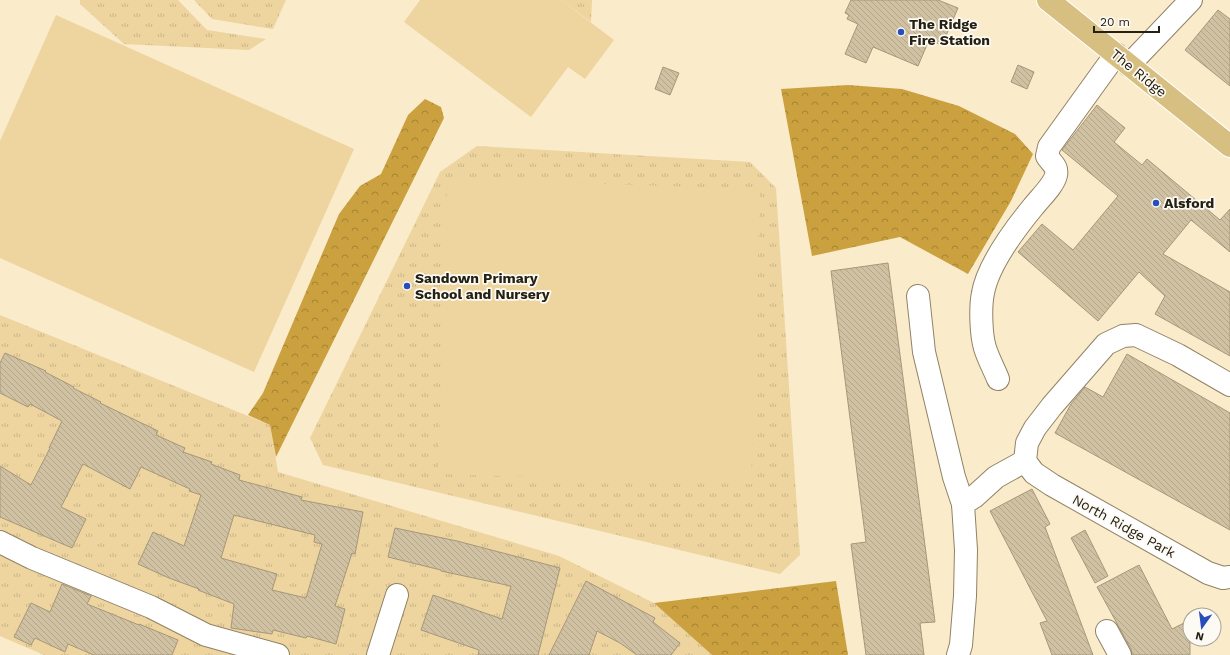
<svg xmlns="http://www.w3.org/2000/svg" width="1230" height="655" font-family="'Work Sans',sans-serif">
<defs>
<pattern id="grass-tufts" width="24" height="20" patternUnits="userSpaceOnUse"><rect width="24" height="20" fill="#eed49f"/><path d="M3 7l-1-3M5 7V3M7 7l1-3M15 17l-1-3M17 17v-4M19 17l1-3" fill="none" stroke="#ccb688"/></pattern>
<pattern id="forest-crowns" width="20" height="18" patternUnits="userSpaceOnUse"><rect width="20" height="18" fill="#cba140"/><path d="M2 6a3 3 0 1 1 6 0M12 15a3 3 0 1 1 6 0" fill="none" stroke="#a58334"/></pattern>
<pattern id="building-back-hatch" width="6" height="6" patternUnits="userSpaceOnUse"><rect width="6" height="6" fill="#d0c1a2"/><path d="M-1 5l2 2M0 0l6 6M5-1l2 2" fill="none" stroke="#b2a68b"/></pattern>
</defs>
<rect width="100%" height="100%" fill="#faebcb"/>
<!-- grass -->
<g fill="url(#grass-tufts)">
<path d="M 80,0 L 178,0 L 207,30 L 266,39 L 249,50 L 124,44 L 80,4 Z"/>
<path d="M 194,0 L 286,0 L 273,29 L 212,19 Z"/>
<path d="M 561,0 L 592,0 L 591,22 Z"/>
<path d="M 477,146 L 750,162 L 776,188 L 800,555 L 780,574 L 323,465 L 310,438 L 440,172 Z"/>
<path d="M 0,315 L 270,425 L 278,472 L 559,556 L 654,603 L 712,655 L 44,655 L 0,636 Z"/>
</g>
<!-- forest -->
<g fill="url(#forest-crowns)">
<path d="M 848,85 L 902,89 L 959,106 L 1015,134 L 1033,154 L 1011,201 L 968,274 L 900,237 L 812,256 L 781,89 Z"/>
<path d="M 425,99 L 441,107 L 444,118 L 276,457 L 270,425 L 248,415 L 263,393 L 339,214 L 360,186 L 381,174 L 408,115 Z"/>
<path d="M 836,581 L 848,655 L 712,655 L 654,603 Z"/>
</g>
<!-- pitch -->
<g fill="#eed49f">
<path d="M 420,0 L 561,0 L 614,40 L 585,79 L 568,67 L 531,117 L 404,22 Z"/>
<path d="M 56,15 L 354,149 L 254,372 L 0,258 L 0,141 Z"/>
<path d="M 447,179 L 760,189 L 751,484 L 438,474 Z"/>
</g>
<!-- building -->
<g fill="url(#building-back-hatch)" stroke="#a5977a" fill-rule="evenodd">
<path d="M 851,0 L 938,0 L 958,8 L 942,45 L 929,40 L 918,66 L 873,47 L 866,63 L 845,54 L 858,24 L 847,19 L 849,15 L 845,13 Z"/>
<path d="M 1218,10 L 1230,19 L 1230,86 L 1185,50 Z"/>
<path d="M 1018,65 L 1034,72 L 1027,89 L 1011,82 Z"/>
<path d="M 663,67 L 679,73 L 670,95 L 655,89 Z"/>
<path d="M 1097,105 L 1125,128 L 1114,142 L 1142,165 L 1147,159 L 1220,220 L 1230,209 L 1230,252 L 1191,220 L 1163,254 L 1230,292 L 1230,356 L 1155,314 L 1165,296 L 1139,272 L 1098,321 L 1018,252 L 1042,224 L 1073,250 L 1118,196 L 1062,150 Z"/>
<path d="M 888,263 L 935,622 L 920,623 L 924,655 L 866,655 L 851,544 L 866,542 L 831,271 Z"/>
<path d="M 5,353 L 46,371 L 45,372 L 74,387 L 73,388 L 101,402 L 100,403 L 158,431 L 156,435 L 185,448 L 183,452 L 212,462 L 211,464 L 240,475 L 239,480 L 302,497 L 301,500 L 363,512 L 355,554 L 352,553 L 335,606 L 345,609 L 336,644 L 307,636 L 306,638 L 273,630 L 272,634 L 231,628 L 234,604 L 198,590 L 199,589 L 169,578 L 138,564 L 153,532 L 184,546 L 201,495 L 189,491 L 190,489 L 141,467 L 130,489 L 83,464 L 61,507 L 86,519 L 72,548 L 0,517 L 0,466 L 31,485 L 50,448 L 49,448 L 62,421 L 30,404 L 28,407 L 0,393 L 0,363 ZM 234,515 L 315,535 L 314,542 L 322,544 L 306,598 L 272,590 L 277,574 L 221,558 Z"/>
<path d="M 1127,354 L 1230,413 L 1230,530 L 1055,433 L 1071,404 L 1085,387 L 1103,397 Z"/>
<path d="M 1032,489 L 1050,524 L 1045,527 L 1093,655 L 1052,655 L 1040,623 L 1047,621 L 990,511 Z"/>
<path d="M 395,528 L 457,541 L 560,568 L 538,655 L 478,655 L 479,650 L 421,630 L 433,595 L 502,619 L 511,586 L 441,571 L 441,570 L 388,557 Z"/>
<path d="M 1085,530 L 1108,576 L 1095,583 L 1071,538 Z"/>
<path d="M 1139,565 L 1172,629 L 1190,620 L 1190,655 L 1132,655 L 1131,649 L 1097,587 Z"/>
<path d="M 586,581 L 655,618 L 653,622 L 680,643 L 671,655 L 637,655 L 620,643 L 597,631 L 589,655 L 549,655 Z"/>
<path d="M 62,584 L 91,596 L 87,604 L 139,625 L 139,624 L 178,640 L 172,655 L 94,655 L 68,644 L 65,652 L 35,638 L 31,645 L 14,637 L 31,603 L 50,612 Z"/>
</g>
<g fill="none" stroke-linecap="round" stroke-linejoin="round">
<defs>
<g id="minor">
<path d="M 1129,65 L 1191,0"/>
<path d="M 918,296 L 924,352 L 954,477 L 963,504"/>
<path d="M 998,379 C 994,369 988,358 985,348 C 981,335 980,307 983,293 C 988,265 1015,229 1033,207 C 1040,198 1054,185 1056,175 C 1058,166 1051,163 1047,156 L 1049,147 L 1116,54"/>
<path d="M 1230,385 L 1178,355 L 1136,335 L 1123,336 L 1106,344 L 1052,406 L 1035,428 L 1027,443 L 1025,461 L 1034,473 L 1052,485 L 1208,573 L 1223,578 L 1230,577"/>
<path d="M 0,542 L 32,558 L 151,607 L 206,635 L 278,655"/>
<path d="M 1107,631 L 1120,655"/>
<path d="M 378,655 L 397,595"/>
<path d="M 958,655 L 961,645 L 965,596 L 966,550 L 963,504 L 974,497 L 996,477 L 1025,461"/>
</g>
<path id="major" d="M 1048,0 L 1230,146"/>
</defs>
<!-- minor casing -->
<use href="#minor" stroke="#908265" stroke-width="24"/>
<!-- major casing -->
<use href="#major" stroke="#fff" stroke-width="24"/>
<!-- minor -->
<use href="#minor" stroke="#fff" stroke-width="22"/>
<!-- major -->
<use href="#major" stroke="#d7bf82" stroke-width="22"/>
</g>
<!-- markers -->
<g fill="#284ebc" stroke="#fdfaf3" stroke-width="1.5">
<circle cx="901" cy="32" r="4"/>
<circle cx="1156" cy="203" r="4"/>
<circle cx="407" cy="286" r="4"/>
</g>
<g text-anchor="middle" stroke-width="3.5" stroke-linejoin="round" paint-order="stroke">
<!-- poi labels -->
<g font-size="14" font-weight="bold" fill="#252014" stroke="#fdfaf3" text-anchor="start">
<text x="909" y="29">The Ridge<tspan x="909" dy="16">Fire Station</tspan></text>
<text x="1164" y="208">Alsford</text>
<text x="415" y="283">Sandown Primary<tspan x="415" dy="16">School and Nursery</tspan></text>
</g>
<!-- street labels -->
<g font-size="14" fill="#252014" stroke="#fdfaf3">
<text transform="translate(1139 73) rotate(39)" y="5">The Ridge</text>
<text transform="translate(1124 526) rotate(29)" y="5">North Ridge Park</text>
</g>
</g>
<!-- north arrow -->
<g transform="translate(1202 627) rotate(194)"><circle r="19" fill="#fdfaf3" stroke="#a7a39a"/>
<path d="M0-3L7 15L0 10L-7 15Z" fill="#284ebc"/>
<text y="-6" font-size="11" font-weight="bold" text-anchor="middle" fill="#252014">N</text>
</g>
<!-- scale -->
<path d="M1094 26v6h65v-6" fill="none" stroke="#252014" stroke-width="2"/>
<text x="1100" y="26" font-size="12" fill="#252014" stroke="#fdfaf3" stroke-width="3" paint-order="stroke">20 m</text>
</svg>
